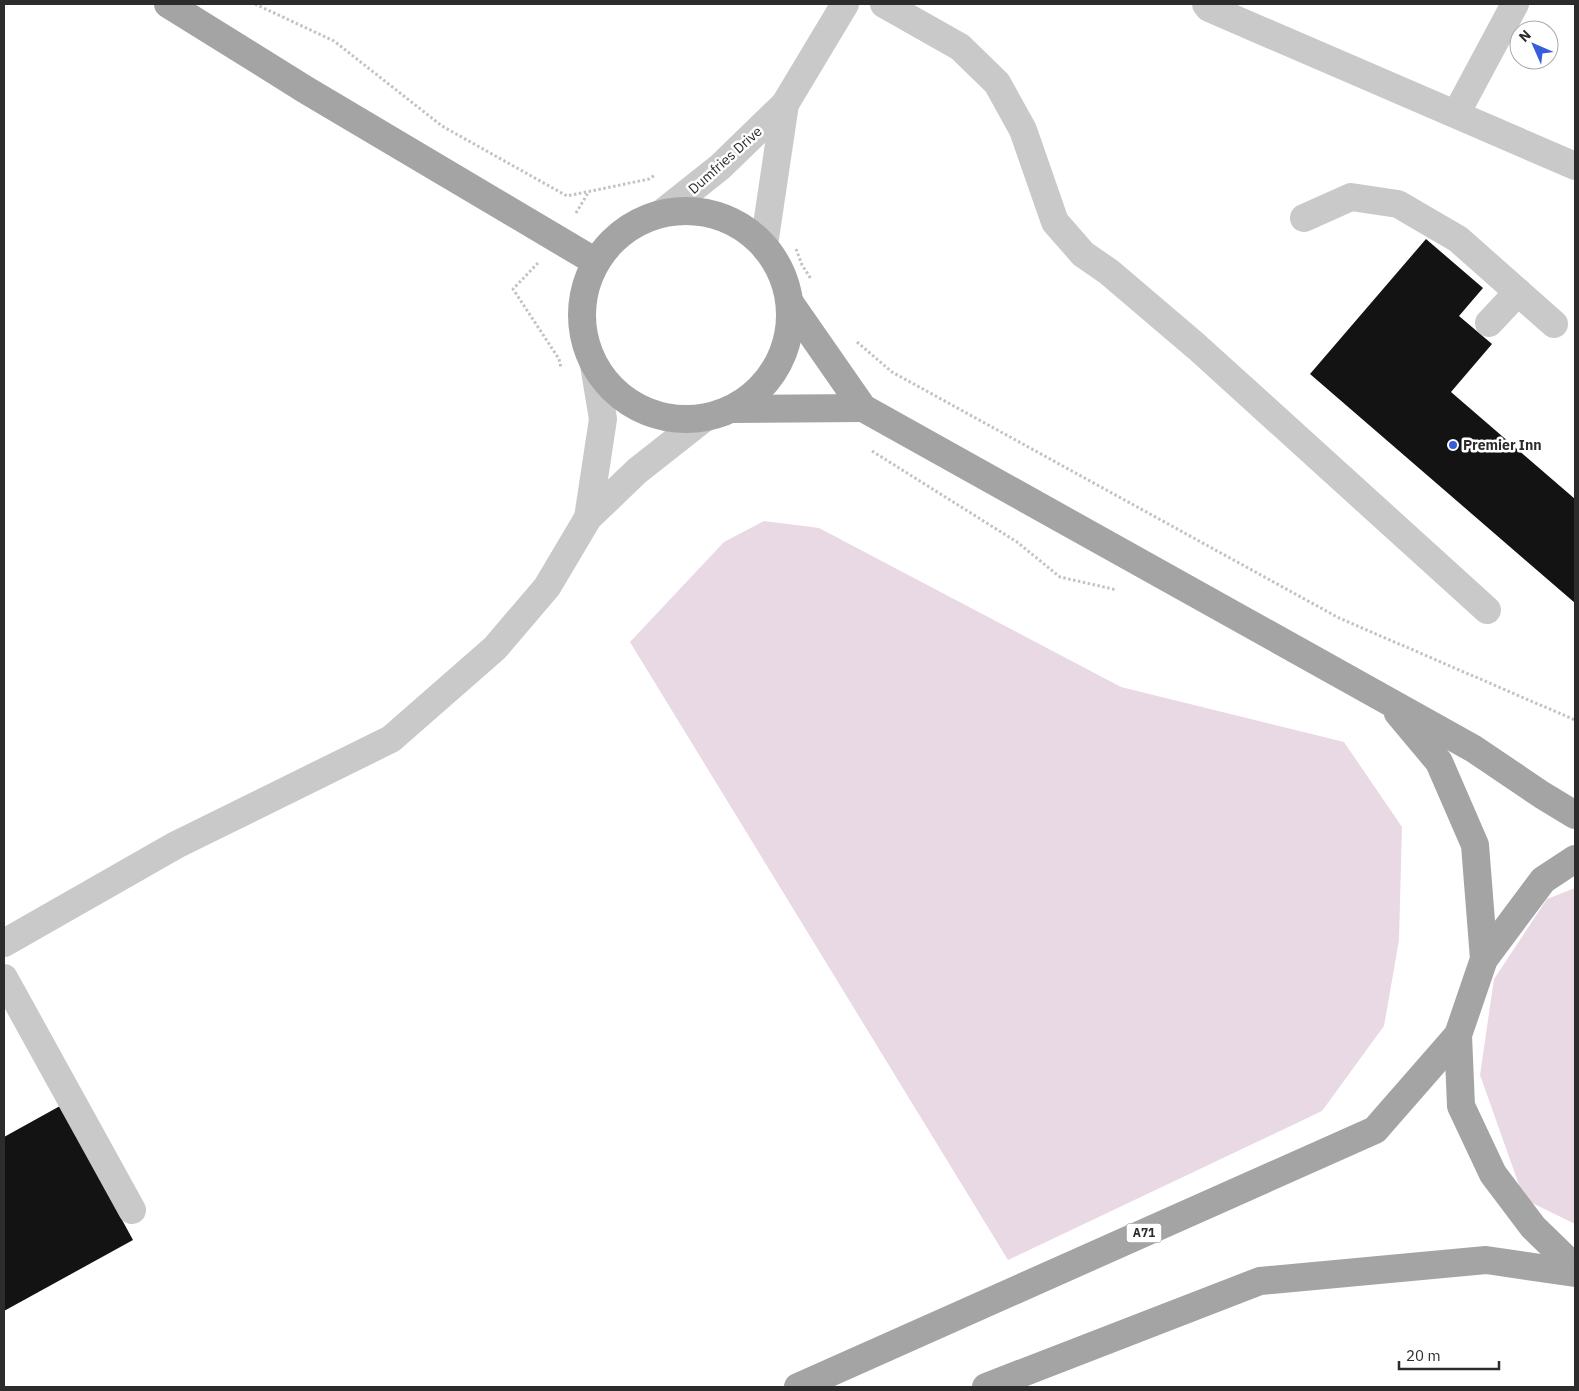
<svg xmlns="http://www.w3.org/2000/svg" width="1579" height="1391" font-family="'IBM Plex Sans',sans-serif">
<rect width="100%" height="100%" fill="#fff"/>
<!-- green -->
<g fill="#e9d9e4">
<path d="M 764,521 L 819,528 L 1121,687 L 1344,742 L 1402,827 L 1399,940 L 1384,1026 L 1322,1111 L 1008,1260 L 630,642 L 724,542 Z"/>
<path d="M 1575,888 L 1575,1224 L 1524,1199 L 1480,1075 L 1494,979 L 1547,899 Z"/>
</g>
<!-- building -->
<g fill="#131313">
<path d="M 1426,239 L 1483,288 L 1459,316 L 1492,344 L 1451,392 L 1575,499 L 1575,603 L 1310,374 Z"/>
<path d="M 60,1106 L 133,1240 L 4,1311 L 4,1137 Z"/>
</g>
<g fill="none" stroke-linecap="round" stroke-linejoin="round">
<!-- path -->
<g stroke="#c3c3c3" stroke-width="3" stroke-dasharray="2.5 2.5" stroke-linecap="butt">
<path d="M 255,4 L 334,41 L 442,126 L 567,196 L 649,179 L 655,175"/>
<path d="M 576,213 L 588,193"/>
<path d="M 796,249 L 802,265 L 811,279"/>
<path d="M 538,263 L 513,289 L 559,359 L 561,368"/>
<path d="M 857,342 L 892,372 L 1339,618 L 1575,720"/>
<path d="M 872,451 L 1017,542 L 1060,577 L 1117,590"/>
</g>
<!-- minor -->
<g stroke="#c9c9c9" stroke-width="28">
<path d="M 884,4 L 960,47 L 997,83 L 1023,130 L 1055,222 L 1083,254 L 1109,272 L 1197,347 L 1487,610"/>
<path d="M 1206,4 L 1209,8 L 1575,166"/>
<path d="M 1456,114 L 1515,4"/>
<path d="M 662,213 L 720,167 L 785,104 L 845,4"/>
<path d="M 1304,218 L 1351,197 L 1398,204 L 1458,239 L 1554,324"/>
<path d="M 764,245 L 785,104"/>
<path d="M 1489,323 L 1518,292"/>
<path d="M 588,518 L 603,419 L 594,365"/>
<path d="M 4,943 L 176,845 L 391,739 L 495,648 L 547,587 L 588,518 L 637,471 L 703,419"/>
<path d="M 4,978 L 132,1210"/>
</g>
<!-- major -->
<g stroke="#a4a4a4" stroke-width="28">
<path d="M 168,4 L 306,90 L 596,262"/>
<circle cx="686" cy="315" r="104"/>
<path d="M 790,303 L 863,408 L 1474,749 L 1542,795 L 1575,815"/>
<path d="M 732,409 L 863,408"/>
<path d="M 1398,713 L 1439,762 L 1475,845 L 1484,959"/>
<path d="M 1575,859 L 1543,880 L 1484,959 L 1458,1035 L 1461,1106 L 1493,1174 L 1533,1227 L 1575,1268"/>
<path d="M 798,1387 L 1375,1130 L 1458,1035"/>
<path d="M 986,1387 L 1260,1281 L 1486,1260 L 1575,1273"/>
</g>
</g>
<!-- markers -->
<circle fill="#355ddc" stroke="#fff" stroke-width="2" cx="1453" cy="445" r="5"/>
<g text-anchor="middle" stroke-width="5" stroke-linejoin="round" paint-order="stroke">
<!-- shield labels -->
<rect fill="#fff" stroke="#6b6b6b" stroke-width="1" x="1126.5" y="1223.5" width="35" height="19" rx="4"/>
<g font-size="12" font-weight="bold" fill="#2c2c2c">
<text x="1144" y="1237">A71</text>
</g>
<!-- street labels -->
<g font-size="14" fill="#2c2c2c" stroke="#fff">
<text transform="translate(725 160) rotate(-42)" y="5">Dumfries Drive</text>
</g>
<!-- poi labels -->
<g font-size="14" font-weight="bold" fill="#2c2c2c" stroke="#fff" text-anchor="start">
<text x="1463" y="450">Premier Inn</text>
</g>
</g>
<!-- border -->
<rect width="1579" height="1391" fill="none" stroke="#2c2c2c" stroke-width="10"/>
<!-- north arrow -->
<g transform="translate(1534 45) rotate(315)"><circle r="24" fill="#ffffff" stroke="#ababab"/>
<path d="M0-4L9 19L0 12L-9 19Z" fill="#355ddc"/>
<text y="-8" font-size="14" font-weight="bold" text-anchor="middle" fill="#2c2c2c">N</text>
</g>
<!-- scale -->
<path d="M1399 1361v8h100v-8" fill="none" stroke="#2c2c2c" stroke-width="2.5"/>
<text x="1406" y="1361" font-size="15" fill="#2c2c2c" stroke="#ffffff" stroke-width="4" paint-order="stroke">20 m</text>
</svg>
